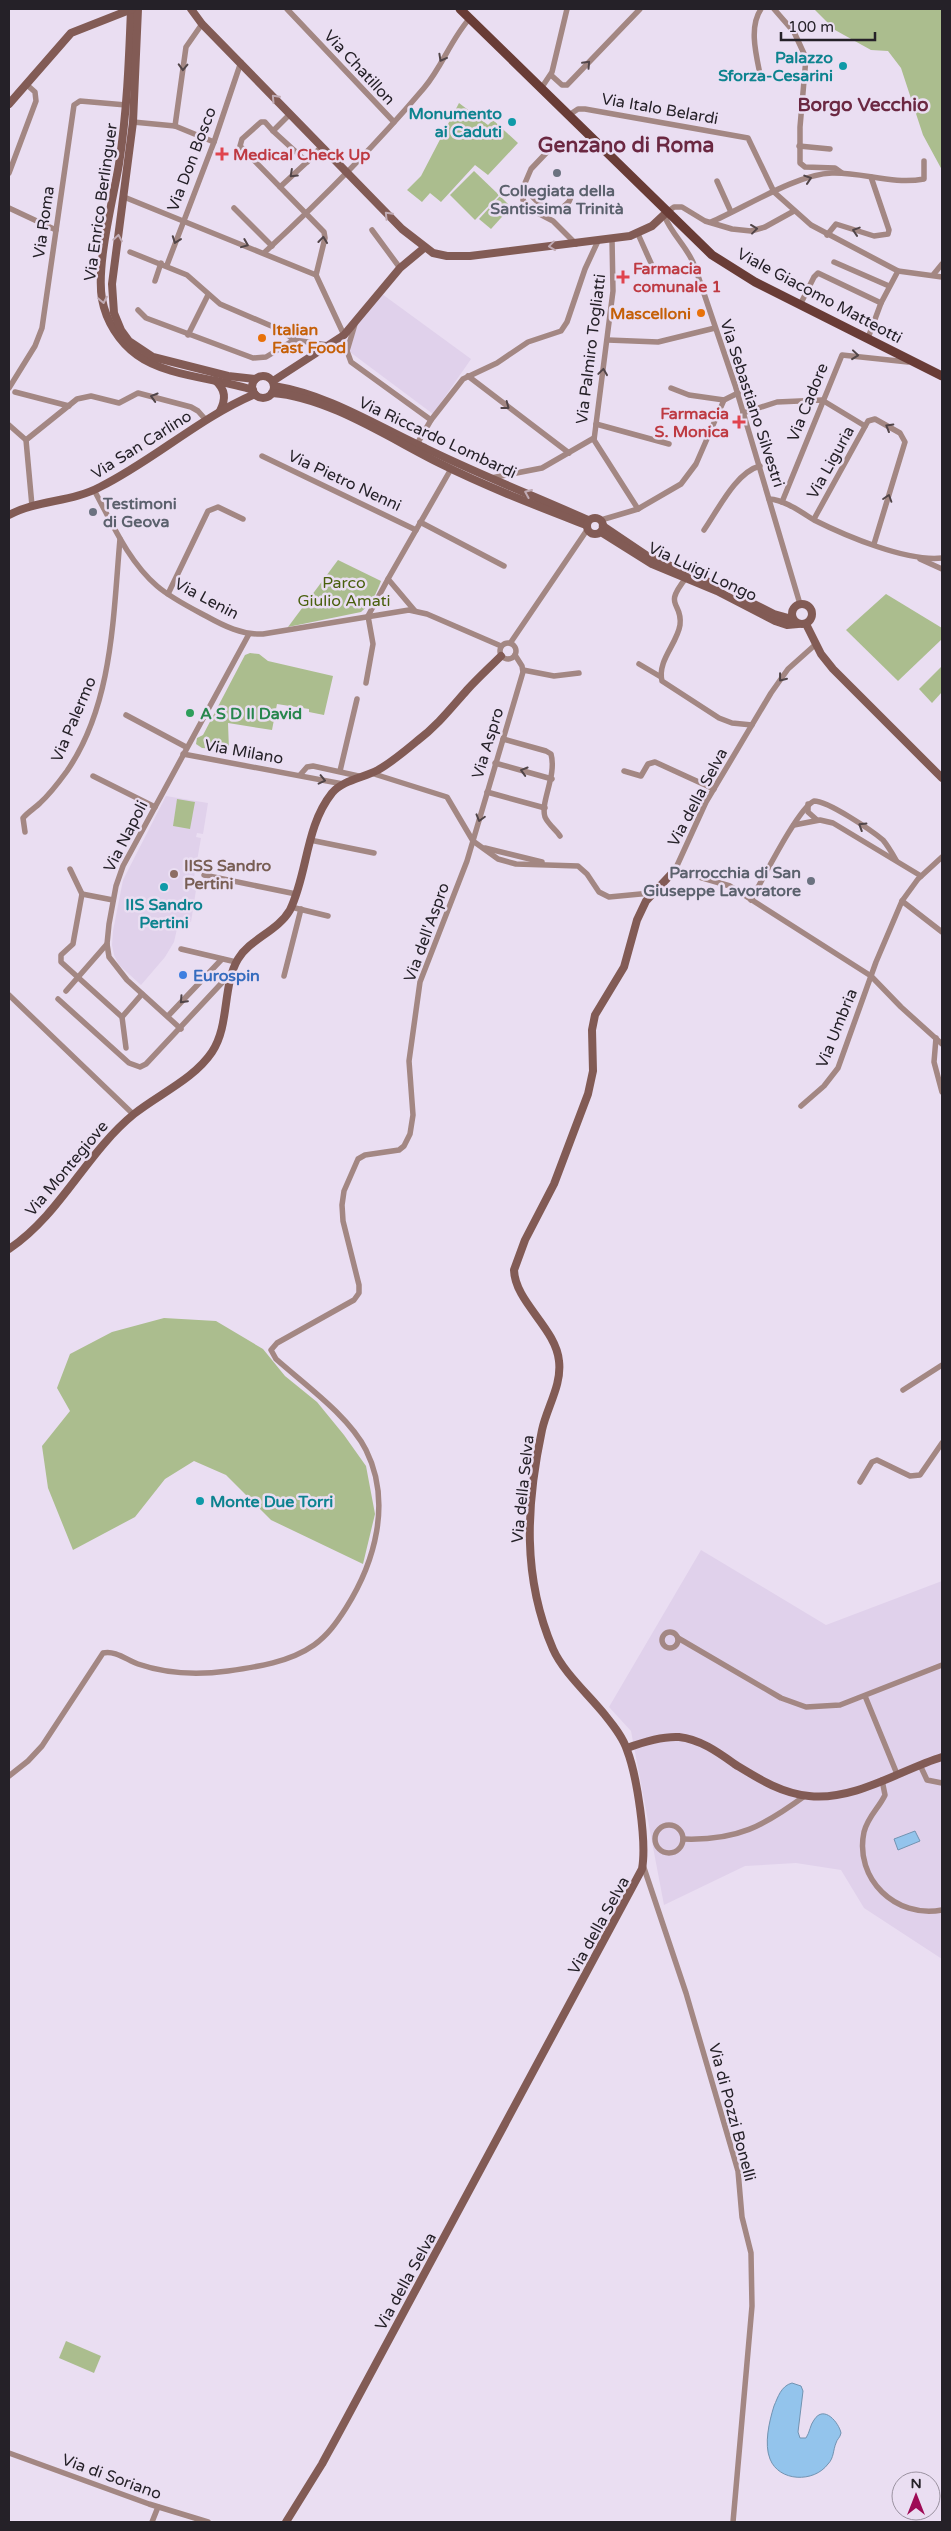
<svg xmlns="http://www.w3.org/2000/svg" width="951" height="2531" font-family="'Varela Round',sans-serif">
<rect width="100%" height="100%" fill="#eadef2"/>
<!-- built -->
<g fill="#e0d1eb">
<path d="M 382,294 L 471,359 L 433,414 L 350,352 L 357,324 Z"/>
<path d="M 166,796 L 208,803 L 203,834 L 197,833 L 196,837 L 201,838 L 192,889 L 196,890 L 191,922 L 179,920 L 174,942 L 165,957 L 141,985 L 119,965 L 114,955 L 112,945 L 113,931 L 123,880 Z"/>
<path d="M 701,1550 L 826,1625 L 942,1581 L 942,1959 L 864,1908 L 841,1870 L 796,1863 L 745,1866 L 664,1905 L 631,1731 L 609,1707 Z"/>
</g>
<!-- green -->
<g fill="#abbd8e">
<path d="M 814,9 L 942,9 L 942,170 L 923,135 L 901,68 L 888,51 L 871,50 L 835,30 Z"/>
<path d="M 459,103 L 488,125 L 493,120 L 518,143 L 488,175 L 475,165 L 441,202 L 430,193 L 422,202 L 407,190 L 421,176 Z"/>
<path d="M 474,171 L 499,195 L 475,220 L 450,195 Z"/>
<path d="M 500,196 L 511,207 L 491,229 L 479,219 Z"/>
<path d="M 338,560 L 381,581 C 376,594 372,603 361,612 L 288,627 Z"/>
<path d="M 886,594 L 942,628 L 942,639 L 898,681 L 846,630 Z"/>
<path d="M 250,653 L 259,654 L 268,661 L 333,676 L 324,715 L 309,712 L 309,709 L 277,704 L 272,730 L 228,723 L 229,750 L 202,748 L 196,744 L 197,738 L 203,735 L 245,655 Z"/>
<path d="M 942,666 L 942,692 L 932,703 L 919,689 Z"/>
<path d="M 177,799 L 195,802 L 190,829 L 173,826 Z"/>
<path d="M 164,1318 L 216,1321 L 263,1349 L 285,1376 L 317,1402 L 344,1435 L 366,1466 L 375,1514 L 363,1564 L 271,1520 L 226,1475 L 194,1461 L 165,1479 L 135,1517 L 73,1550 L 48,1488 L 42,1446 L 70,1411 L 57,1388 L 70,1354 L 112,1332 Z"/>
<path d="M 66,2341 L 101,2356 L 94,2373 L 59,2358 Z"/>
</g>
<!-- water -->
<g fill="#93c4ec" stroke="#7293b1">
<path d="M 915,1831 L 920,1841 L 898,1850 L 894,1839 Z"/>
<path d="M 792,2383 L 801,2386 L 803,2391 L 798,2432 L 800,2438 L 806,2438 C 810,2432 810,2425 814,2420 C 824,2404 839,2423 841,2433 C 840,2438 837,2439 836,2443 C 833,2450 834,2458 828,2464 C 814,2483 779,2482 770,2459 C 764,2444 769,2422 774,2406 C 778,2397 781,2386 792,2383 Z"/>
</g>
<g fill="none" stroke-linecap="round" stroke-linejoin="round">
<!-- street -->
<g stroke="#a38783" stroke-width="5.5">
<path d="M 287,9 L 394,122"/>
<path d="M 774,9 L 794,32 L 806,58 L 800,127 L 800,163 L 805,167 L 835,168 L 842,173"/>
<path d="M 551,75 L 562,85 L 567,85 L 640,9"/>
<path d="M 761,79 C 757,58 748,28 761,9"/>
<path d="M 542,87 L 552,72 L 567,9"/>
<path d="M 290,114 L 273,131 L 307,162 L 321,147"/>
<path d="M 569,115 L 578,109 L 585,109 L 748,138 L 774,192 L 811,225 L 898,271 L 942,277"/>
<path d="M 133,122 L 175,126 L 214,142"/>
<path d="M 175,126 L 186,47 L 202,24"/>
<path d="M 273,131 L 265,122 L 261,122 L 242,139 L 240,146 L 324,232 L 325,238 L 316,275"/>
<path d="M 564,145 L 549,150 L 531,169 L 525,183 L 523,200 L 528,208 L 553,221 L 576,244"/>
<path d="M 799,146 L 830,149"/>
<path d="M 9,173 L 36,101 L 35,92 L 26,84"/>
<path d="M 717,181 L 731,212"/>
<path d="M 280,187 L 307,162"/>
<path d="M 524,188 C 534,197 548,219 563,207 C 568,203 571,201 571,194"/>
<path d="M 124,197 L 316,275 L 344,335"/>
<path d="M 9,208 L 56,230"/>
<path d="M 234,208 L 272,246"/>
<path d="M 667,212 L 674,207 L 682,207 L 705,221 L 732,229 L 751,231 L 765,227 L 794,211"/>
<path d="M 665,217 C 672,235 688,247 695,267 L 735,385 L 800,604"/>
<path d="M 711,222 C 744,208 797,174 832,173 C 863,172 892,185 924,179 L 924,161"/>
<path d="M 372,230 L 400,268"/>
<path d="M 638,234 L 655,272"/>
<path d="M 827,235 L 836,224 L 874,236 L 888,234 L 889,230 L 871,177"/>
<path d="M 612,239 L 613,291 L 594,440 L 638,509"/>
<path d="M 130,252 L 187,275 L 220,304 L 283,331 L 294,340"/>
<path d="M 265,252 C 320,201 375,146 424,88 C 442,67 451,39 470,18"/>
<path d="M 834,262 L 889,286"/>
<path d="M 167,265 L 214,142 L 241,62"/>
<path d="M 933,275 L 942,264"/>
<path d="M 155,281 L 161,263"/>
<path d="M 800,305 L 814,277 L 818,273 L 881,303"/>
<path d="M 138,310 L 146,318 L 253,358 L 266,357 L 294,340"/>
<path d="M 355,324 L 347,351 L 351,362 L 431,420"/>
<path d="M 188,335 L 208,295"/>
<path d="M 868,338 L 881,303 L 898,271"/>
<path d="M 294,340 L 328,345"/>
<path d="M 608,340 L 658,342 L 715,328"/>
<path d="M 468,376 L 569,453"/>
<path d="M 9,388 L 35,346 L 42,328 L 74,105 L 80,101 L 126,105"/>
<path d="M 671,388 L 689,395 L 724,400"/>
<path d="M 15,392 L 69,406"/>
<path d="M 743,413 L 777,402 L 822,400 L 865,426"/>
<path d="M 596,424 L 669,444"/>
<path d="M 9,425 L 26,440 L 32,506"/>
<path d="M 26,440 L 77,399 L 91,396 L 119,403 L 138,393 L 191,407 L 198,411 L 206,420"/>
<path d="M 417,444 L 431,420 L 463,379 L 497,363 L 528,342 L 561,331 L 567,322 L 585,269 L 598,241"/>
<path d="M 262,456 L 416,530"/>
<path d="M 491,478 L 542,468 L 594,438"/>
<path d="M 94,490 C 112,523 128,561 157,586 C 171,598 189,607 206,616 C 224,626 242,635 263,634 L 409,610 L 427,614 L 501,646"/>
<path d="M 769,499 C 785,500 801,512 814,520 C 846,536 907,562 942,558"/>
<path d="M 782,502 L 842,355 L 908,362"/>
<path d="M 814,519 L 868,421 L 875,419 L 900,433 L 905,442 L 874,544"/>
<path d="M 601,520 L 638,509 L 681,484 L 696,464 L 724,400 L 738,393"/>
<path d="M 420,522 L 504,566"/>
<path d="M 704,530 C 718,510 736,472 760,466"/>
<path d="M 920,559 L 942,569"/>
<path d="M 686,578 C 662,608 683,601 680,625 C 677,644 657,661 662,681 L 719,718 L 732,723 L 752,725"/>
<path d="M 168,594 L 208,511 L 218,507 L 243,519"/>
<path d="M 415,611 L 388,579 L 451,469"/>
<path d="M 511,642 L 587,530"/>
<circle cx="508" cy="651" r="8"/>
<path d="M 816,644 L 788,669 L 771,693 L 706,802 L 675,870 L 730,886 L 871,976 L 901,1007 L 942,1044"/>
<path d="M 639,664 L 661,677"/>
<path d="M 523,670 L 554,676 L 579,673"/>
<path d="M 366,683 L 373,644 L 368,616 L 388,579"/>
<path d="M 126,715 L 186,747"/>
<path d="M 503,739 L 546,751 L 551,754 C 557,776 540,802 545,817 C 548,824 556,830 560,836"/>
<path d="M 183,754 L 343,784"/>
<path d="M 495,763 L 552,779"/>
<path d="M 340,771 L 357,699"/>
<path d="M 624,771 L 641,776 L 648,764 L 655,762 L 714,789"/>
<path d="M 371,773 L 447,797 L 473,841 L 498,859 L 516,864 L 578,866 L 587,874 L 599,892 L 609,897 L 651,893"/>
<path d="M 300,775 L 307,767 L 313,766 L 363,777"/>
<path d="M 93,776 L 155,807"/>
<path d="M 487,792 L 545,808"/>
<path d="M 808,804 L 808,812 L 817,820"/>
<path d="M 794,825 L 820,820 L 833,823 L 921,876"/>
<path d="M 25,832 L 23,818 C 28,812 35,808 40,803 C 50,794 59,782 67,771 C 113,704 113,617 120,539"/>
<path d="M 310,840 L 374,853"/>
<path d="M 485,848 L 542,862"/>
<path d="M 70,869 L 82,894 L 74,938 L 73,944 L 61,955 L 61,962 L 122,1017 L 126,1048"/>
<path d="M 204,875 L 296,894"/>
<path d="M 82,894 L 113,900"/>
<path d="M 751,900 C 762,881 798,808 814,801 C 828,801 871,830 883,840 C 888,846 892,853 896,860"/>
<path d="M 902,901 L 942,932"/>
<path d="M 291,907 L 328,916"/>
<path d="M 181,949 L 236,962"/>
<path d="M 284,976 L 301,909"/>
<path d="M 66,991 L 107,944"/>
<path d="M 9,995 L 133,1114"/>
<path d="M 58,999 L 129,1063 L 140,1067 L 146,1064 L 232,972"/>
<path d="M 168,1016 L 222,959"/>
<path d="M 122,1017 L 142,994"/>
<path d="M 181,1029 L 127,980 L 109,957 L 107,944 L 109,924 L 116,886 L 123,866 L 249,634"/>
<path d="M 936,1038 L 934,1062 L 942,1092"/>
<path d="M 801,1106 L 824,1086 L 838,1068 L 876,962 L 902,901 L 918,879 L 942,857"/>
<path d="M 903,1390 L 942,1365"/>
<path d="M 860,1482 L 872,1462 L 877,1460 L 910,1476 L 920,1475 L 942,1443"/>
<circle cx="670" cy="1640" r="8"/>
<path d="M 678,1638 L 781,1698 L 806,1707 L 840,1705 L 942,1665"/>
<path d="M 865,1696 L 897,1774"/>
<path d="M 920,1765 L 927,1780 L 942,1783"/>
<path d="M 9,1776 L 28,1761 L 42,1746 L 103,1653 C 115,1650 127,1660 138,1664 C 167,1674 198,1675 228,1671 C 257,1667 290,1662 314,1645 C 328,1635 337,1622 346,1608 C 375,1562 392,1502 366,1450 C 349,1416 304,1384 276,1359 L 271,1350 L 277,1343 L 354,1300 L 359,1293 L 359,1285 L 343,1221 L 342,1205 L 344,1191 L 358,1159 L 365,1155 L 399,1150 L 404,1146 L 410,1134 L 413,1115 L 409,1061 L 420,982 L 467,861 L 523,672 L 522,666 L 515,655"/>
<path d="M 882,1780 L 885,1795 C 879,1808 868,1816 864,1832 C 854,1879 896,1919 942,1910"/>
<circle cx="669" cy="1839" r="14"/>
<path d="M 683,1839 C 737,1841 764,1826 806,1795"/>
<path d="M 643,1865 L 686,1993 L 738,2171 L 742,2217 L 751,2253 L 752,2306 L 733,2522"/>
<path d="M 9,2453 L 149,2504 L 208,2522"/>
<path d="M 152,2522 L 158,2507"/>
</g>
<!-- secondary -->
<g stroke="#825b55" stroke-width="8">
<path d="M 131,9 C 129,61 127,112 119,164 C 113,200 96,265 102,299 C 106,321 119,342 137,355 C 167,377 218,378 253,390"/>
<path d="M 138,9 L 133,122 L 112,284 L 114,313 L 121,330 L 129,341 L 153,357 L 228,376 L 255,379"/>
<path d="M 191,9 L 202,24 L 402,229 L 433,253 L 447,256 L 470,256 L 630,236 L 652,226 L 667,212"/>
<path d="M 9,104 L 71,33 L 132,9"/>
<circle cx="263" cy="387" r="11"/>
<path d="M 215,380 C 226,390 226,399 220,411"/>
<path d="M 273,381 L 344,335 L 400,268 L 424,248"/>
<path d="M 274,386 C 329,395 375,425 425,448 C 478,474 534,496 588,520"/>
<path d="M 272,393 C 328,397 389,438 439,463 C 487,487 537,506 586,525"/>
<path d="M 9,515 C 37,500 72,502 100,487 C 154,460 199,418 255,394"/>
<circle cx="595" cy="526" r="8"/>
<path d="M 603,526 L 649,557 L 718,586"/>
<path d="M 601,532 L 652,564 L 717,591 L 775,621 L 787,625 L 798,624"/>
<path d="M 744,599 L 774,614 L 792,619"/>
<circle cx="802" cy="614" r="10"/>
<path d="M 806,624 L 821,654 L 833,669 L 942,778"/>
<path d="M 9,1249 C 61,1214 86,1153 134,1114 C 159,1094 194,1079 212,1052 C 230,1025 222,986 238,959 C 250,939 278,931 290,910 C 308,873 305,827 332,793 C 343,780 363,778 378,770 C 392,762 405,751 417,741 C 437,726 451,708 467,690 C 478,678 490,667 501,656"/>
<path d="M 627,1748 C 643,1742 661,1736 679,1737 C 700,1739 719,1753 736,1765 C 759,1779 781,1793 809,1796 C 855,1801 900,1770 942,1757"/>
<path d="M 286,2522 L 322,2464 L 642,1869 C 647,1842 637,1776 627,1750 C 623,1737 613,1725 605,1715 C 589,1695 563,1672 553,1649 C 522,1577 526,1505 542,1430 C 547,1407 562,1385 559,1361 C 556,1328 515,1302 514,1270 L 525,1240 L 554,1184 L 588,1094 L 593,1071 L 592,1030 L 595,1015 L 624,967 L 637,920 L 646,901 L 675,870"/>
</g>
<!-- primary -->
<path stroke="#693c36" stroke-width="9" d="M 460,9 L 712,255 L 755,282 L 942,376"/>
</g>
<!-- one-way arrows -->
<defs><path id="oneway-chevron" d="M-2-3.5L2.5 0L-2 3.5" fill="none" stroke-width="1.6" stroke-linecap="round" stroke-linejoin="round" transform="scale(1.25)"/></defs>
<g stroke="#514548">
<use href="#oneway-chevron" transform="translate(442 58) rotate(119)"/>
<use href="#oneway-chevron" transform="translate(587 64) rotate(-47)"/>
<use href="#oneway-chevron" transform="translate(183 67) rotate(92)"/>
<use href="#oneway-chevron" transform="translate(293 174) rotate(137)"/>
<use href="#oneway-chevron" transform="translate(808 179) rotate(-18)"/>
<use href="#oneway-chevron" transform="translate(754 229) rotate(-7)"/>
<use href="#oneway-chevron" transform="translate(856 231) rotate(-162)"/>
<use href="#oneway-chevron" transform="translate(176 240) rotate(110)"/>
<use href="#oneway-chevron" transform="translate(323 240) rotate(-84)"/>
<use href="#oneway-chevron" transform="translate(245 244) rotate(22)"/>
<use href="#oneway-chevron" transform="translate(855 355) rotate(6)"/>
<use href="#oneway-chevron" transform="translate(603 372) rotate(-82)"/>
<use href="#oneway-chevron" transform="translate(154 397) rotate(-164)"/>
<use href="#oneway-chevron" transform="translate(506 406) rotate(37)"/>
<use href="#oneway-chevron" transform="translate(889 427) rotate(-150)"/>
<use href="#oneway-chevron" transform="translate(888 498) rotate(-72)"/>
<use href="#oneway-chevron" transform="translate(782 678) rotate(128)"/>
<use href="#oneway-chevron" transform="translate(524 771) rotate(-164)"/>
<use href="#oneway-chevron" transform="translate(322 780) rotate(13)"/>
<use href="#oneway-chevron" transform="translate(480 818) rotate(106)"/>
<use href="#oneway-chevron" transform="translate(862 826) rotate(-148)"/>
<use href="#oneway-chevron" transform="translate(183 1000) rotate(133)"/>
</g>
<g stroke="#c0aab3">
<use href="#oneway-chevron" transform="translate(275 98) rotate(-133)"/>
<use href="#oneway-chevron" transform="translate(388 215) rotate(-134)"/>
<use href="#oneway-chevron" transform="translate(118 238) rotate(-81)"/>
<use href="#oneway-chevron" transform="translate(552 246) rotate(173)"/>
<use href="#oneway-chevron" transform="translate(103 300) rotate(79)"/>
<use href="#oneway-chevron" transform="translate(528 493) rotate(-157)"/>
</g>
<!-- markers -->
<g fill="#0f9aa8" stroke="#eadef2" stroke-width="2">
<circle cx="843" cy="66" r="5"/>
<circle cx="512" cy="122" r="5"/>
<circle cx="164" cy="887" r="5"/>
<circle cx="200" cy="1501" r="5"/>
</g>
<g fill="#e0444e" stroke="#eadef2" stroke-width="2">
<path d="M219.5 146.5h5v5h5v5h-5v5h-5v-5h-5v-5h5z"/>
<path d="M620.5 269.5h5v5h5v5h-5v5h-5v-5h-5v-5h5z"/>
<path d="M736.5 414.5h5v5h5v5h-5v5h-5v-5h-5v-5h5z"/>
</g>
<g fill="#6b7280" stroke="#eadef2" stroke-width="2">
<circle cx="557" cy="173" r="5"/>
<circle cx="93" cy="512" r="5"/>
<circle cx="811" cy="881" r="5"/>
</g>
<g fill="#e8710a" stroke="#eadef2" stroke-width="2">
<circle cx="701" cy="313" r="5"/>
<circle cx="262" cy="338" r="5"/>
</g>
<circle fill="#2e9e5b" stroke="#eadef2" stroke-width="2" cx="190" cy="713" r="5"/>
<circle fill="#8d6e63" stroke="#eadef2" stroke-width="2" cx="174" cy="874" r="5"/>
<circle fill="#3f7fe0" stroke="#eadef2" stroke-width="2" cx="183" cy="975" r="5"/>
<g text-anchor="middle" stroke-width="5" stroke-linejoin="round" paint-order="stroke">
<!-- culture labels -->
<g font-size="16" font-weight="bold" fill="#0d838f" stroke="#eadef2" text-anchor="end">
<text x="833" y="63">Palazzo<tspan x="833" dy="18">Sforza-Cesarini</tspan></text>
<text x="502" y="119">Monumento<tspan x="502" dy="18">ai Caduti</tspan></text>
<text x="164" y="910" text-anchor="middle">IIS Sandro<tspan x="164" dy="18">Pertini</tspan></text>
<text x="210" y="1507" text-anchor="start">Monte Due Torri</text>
</g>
<!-- street labels -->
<g font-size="16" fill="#252128" stroke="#eadef2">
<text transform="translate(360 67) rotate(47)" y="6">Via Chatillon</text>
<text transform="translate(660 108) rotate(10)" y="6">Via Italo Belardi</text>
<text transform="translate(191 159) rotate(-69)" y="6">Via Don Bosco</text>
<text transform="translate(100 202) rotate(-82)" y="6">Via Enrico Berlinguer</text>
<text transform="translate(43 222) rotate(-82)" y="6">Via Roma</text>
<text transform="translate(820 295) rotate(28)" y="6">Viale Giacomo Matteotti</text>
<text transform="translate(590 349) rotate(-83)" y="6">Via Palmiro Togliatti</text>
<text transform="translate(807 402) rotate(-68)" y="6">Via Cadore</text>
<text transform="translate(753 403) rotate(72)" y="6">Via Sebastiano Silvestri</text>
<text transform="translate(438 437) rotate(25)" y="6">Via Riccardo Lombardi</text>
<text transform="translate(141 444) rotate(-32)" y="6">Via San Carlino</text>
<text transform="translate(830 462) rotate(-61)" y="6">Via Liguria</text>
<text transform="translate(345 480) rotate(25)" y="6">Via Pietro Nenni</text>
<text transform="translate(703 571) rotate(25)" y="6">Via Luigi Longo</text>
<text transform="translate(207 598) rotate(28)" y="6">Via Lenin</text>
<text transform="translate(73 719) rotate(-67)" y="6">Via Palermo</text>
<text transform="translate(487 743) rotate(-73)" y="6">Via Aspro</text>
<text transform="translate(244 751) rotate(10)" y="6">Via Milano</text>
<text transform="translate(697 797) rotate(-62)" y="6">Via della Selva</text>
<text transform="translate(125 836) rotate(-63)" y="6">Via Napoli</text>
<text transform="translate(426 932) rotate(-70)" y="6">Via dell'Aspro</text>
<text transform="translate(836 1028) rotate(-68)" y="6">Via Umbria</text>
<text transform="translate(66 1168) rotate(-50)" y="6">Via Montegiove</text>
<text transform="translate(522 1489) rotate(-84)" y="6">Via della Selva</text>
<text transform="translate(598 1925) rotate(-61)" y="6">Via della Selva</text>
<text transform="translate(733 2112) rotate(75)" y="6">Via di Pozzi Bonelli</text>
<text transform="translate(405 2281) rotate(-61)" y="6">Via della Selva</text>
<text transform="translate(112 2476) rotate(20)" y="6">Via di Soriano</text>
</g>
<!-- health labels -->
<g font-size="16" font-weight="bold" fill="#be3a42" stroke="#eadef2" text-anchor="start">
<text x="233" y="160">Medical Check Up</text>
<text x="633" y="274">Farmacia<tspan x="633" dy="18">comunale 1</tspan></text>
<text x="729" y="419" text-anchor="end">Farmacia<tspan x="729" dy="18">S. Monica</tspan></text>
</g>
<!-- worship labels -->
<g font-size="16" font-weight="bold" fill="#5b616d" stroke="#eadef2">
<text x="557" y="196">Collegiata della<tspan x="557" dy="18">Santissima Trinità</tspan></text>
<text x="103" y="509" text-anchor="start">Testimoni<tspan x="103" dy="18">di Geova</tspan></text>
<text x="801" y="878" text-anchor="end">Parrocchia di San<tspan x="801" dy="18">Giuseppe Lavoratore</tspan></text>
</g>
<!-- food labels -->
<g font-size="16" font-weight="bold" fill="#c56008" stroke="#eadef2" text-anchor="end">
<text x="691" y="319">Mascelloni</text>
<text x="272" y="335" text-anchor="start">Italian<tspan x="272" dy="18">Fast Food</tspan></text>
</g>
<!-- park labels -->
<g font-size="16" fill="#495f0d" stroke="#eadef2">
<text x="344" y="588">Parco<tspan x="344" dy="18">Giulio Amati</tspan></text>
</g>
<!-- leisure labels -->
<g font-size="16" font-weight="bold" fill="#27864d" stroke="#eadef2" text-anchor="start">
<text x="200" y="719">A S D Il David</text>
</g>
<!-- education labels -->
<g font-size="16" font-weight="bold" fill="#785e54" stroke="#eadef2" text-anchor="start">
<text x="184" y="871">IISS Sandro<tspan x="184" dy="18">Pertini</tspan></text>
</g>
<!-- shop labels -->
<g font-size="16" font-weight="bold" fill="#366cbe" stroke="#eadef2" text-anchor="start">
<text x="193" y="981">Eurospin</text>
</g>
<!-- quarter labels -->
<g font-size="19" font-weight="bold" fill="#6b2842" stroke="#eadef2">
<text x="863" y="111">Borgo Vecchio</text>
</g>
<!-- district labels -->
<g font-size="21" font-weight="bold" fill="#6b2842" stroke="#eadef2">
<text x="626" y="152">Genzano di Roma</text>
</g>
</g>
<!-- border -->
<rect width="951" height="2531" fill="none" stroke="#252128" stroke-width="20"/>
<!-- north arrow -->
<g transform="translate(916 2496)"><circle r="24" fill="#eadef2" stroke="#9b92a1"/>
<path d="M0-4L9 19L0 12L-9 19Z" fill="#9e0b56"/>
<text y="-8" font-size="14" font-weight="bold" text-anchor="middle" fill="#252128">N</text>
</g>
<!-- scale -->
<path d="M781 32v8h94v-8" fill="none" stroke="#252128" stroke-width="2.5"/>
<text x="788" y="32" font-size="15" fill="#252128" stroke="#eadef2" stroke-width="4" paint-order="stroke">100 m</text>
</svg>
